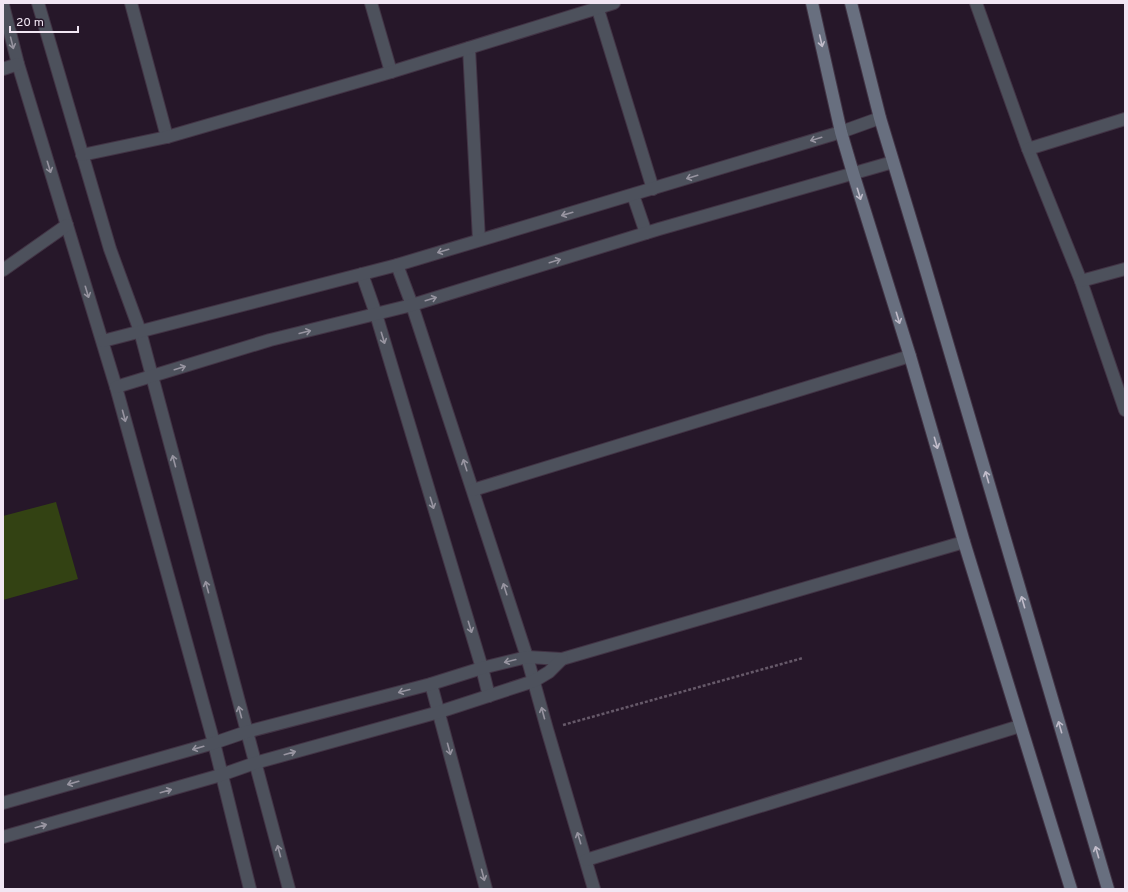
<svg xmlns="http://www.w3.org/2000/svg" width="1128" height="892" font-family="Overpass,sans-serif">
<rect width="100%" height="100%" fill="#261729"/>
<!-- green -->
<path fill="#334213" d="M 56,502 L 78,579 L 3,600 L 3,516 Z"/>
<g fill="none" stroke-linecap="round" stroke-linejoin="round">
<defs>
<g id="minor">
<path d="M 38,3 L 110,249 L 140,331 L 289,889"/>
<path d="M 131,3 L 167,137"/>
<path d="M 371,3 L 391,72"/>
<path d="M 596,3 L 653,189"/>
<path d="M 976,3 L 1028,149 L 1081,281 L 1125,410"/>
<path d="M 3,5 L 18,64 L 116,387 L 214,743 L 250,889"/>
<path d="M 469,48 L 479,240"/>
<path d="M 3,69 L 18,64"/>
<path d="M 1028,149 L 1125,119"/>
<path d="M 82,155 L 167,137 L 391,72 L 614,3"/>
<path d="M 633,195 L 646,233"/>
<path d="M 397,265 L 412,305 L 527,657 L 547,729 L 594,889"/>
<path d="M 3,270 L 67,225"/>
<path d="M 362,274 L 376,314 L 482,668 L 489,696"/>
<path d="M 1081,281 L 1125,269"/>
<path d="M 103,341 L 397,265 L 841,132 L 880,118"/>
<path d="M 116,387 L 270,340 L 412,305 L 659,229 L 893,162"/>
<path d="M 473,490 L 910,356"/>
<path d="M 431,684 L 486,889"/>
<path d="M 3,803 L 214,743 L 246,732 L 431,684 L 482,668 L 527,657 L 562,659 L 964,542"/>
<path d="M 3,837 L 221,775 L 255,763 L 439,712 L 534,681 L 549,672 L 562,659"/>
<path d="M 586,860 L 1020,726"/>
</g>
<g id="secondary">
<path d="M 812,3 L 841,132 L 853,173 L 910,356 L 964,542 L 1071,889"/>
<path d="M 851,3 L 880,118 L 922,257 L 1108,889"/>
</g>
</defs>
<!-- minor casing -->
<use href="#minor" stroke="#423445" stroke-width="14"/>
<!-- secondary casing -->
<use href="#secondary" stroke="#423445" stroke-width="14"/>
<!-- path -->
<path stroke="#665969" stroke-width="2.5" stroke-dasharray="3 2" stroke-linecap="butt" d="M 563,725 L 803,658"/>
<!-- minor -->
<use href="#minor" stroke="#4d515c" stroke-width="12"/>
<!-- secondary -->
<use href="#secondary" stroke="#686f7f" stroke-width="12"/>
</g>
<!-- one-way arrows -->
<defs><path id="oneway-shaft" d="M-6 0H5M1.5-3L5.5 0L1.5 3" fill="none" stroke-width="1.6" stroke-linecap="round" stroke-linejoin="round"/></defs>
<g stroke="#c1bcca">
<use href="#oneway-shaft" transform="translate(821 41) rotate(77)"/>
<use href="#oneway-shaft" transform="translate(859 194) rotate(73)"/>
<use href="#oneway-shaft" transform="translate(898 318) rotate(73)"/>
<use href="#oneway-shaft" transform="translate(936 443) rotate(74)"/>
<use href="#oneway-shaft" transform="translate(987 477) rotate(-106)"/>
<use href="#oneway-shaft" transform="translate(1023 602) rotate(-106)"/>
<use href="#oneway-shaft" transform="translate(1060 727) rotate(-106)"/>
<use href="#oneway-shaft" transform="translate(1097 852) rotate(-106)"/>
</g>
<g stroke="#9794a0">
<use href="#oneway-shaft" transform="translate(12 43) rotate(76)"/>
<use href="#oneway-shaft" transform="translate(816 139) rotate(163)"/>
<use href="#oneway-shaft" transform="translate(49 167) rotate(73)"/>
<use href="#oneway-shaft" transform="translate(692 177) rotate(163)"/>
<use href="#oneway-shaft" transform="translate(567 214) rotate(164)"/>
<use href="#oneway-shaft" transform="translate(443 251) rotate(163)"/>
<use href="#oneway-shaft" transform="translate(555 261) rotate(-17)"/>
<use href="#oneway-shaft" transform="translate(87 292) rotate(73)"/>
<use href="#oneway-shaft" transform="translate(431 299) rotate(-17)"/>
<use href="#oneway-shaft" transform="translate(305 332) rotate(-14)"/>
<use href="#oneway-shaft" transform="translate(383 338) rotate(73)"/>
<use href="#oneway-shaft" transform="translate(180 368) rotate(-17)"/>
<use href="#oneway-shaft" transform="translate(124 416) rotate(75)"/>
<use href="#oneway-shaft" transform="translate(174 461) rotate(-105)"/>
<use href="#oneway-shaft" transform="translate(465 465) rotate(-108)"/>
<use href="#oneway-shaft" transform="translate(432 503) rotate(73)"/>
<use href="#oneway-shaft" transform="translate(207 587) rotate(-105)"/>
<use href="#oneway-shaft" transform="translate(505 589) rotate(-108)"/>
<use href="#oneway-shaft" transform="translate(470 627) rotate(73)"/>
<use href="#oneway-shaft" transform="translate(510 661) rotate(166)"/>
<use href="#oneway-shaft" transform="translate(404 691) rotate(165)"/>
<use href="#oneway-shaft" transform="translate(240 712) rotate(-105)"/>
<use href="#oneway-shaft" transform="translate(543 713) rotate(-105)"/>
<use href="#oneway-shaft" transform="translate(198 748) rotate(164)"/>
<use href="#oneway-shaft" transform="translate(449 749) rotate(75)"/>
<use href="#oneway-shaft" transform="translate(290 753) rotate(-16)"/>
<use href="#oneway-shaft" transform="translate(73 783) rotate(164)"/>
<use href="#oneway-shaft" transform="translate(166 791) rotate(-16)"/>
<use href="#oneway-shaft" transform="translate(41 826) rotate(-16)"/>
<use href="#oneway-shaft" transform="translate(579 838) rotate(-107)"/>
<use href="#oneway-shaft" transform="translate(279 851) rotate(-105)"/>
<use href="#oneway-shaft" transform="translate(483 875) rotate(75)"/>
</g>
<!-- border -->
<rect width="1128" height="892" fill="none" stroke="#f1e6f3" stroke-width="8"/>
<!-- scale -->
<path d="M10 26v6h68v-6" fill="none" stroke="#f1e6f3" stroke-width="2"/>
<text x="16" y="26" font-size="12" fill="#f1e6f3" stroke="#261729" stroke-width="3" paint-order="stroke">20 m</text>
</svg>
